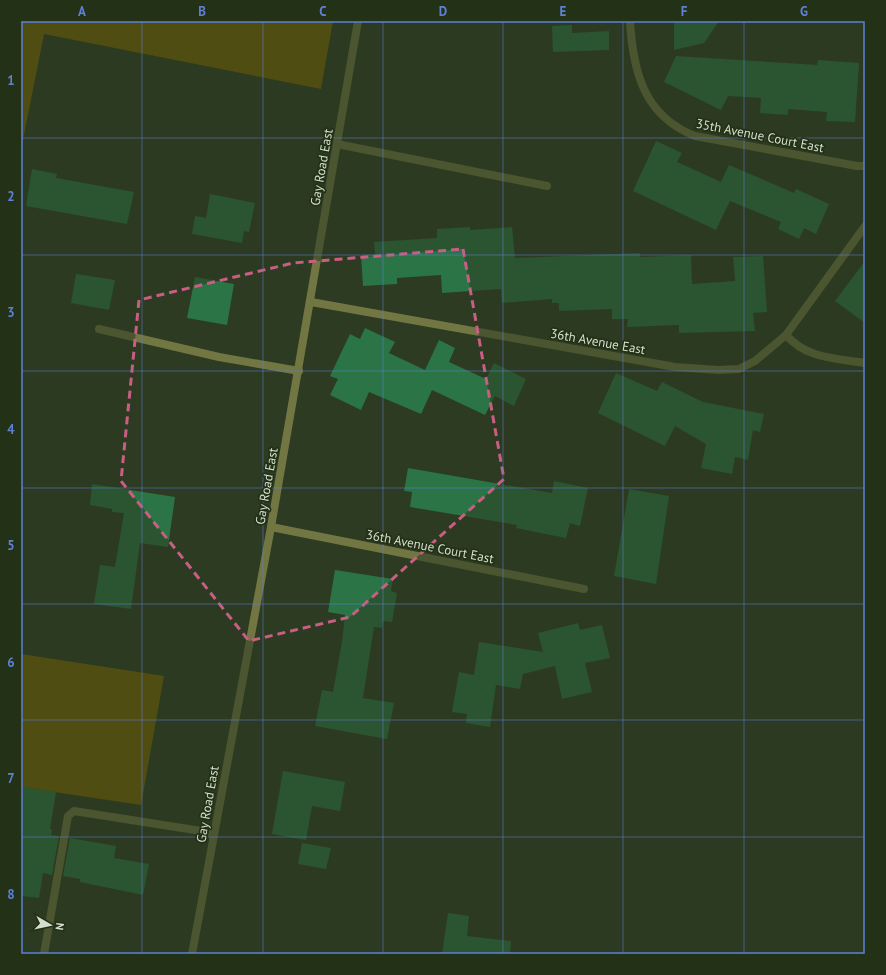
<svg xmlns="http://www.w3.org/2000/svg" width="886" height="975" font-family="'PT Sans',sans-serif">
<rect width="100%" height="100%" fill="#2c3b21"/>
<!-- forest -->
<g fill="#7a6400">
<path d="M 21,21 L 333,21 L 321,89 L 44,34 L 21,150 Z"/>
<path d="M 21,654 L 164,676 L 141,805 L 21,787 Z"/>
</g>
<!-- building -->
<g fill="#2a7445">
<path d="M 674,21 L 719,21 L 704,43 L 674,50 Z"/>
<path d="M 572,25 L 572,33 L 609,31 L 609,50 L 553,52 L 552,26 Z"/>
<path d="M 676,56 L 817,65 L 818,60 L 859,63 L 855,122 L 826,121 L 827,112 L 788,109 L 788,115 L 760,113 L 761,98 L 728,96 L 721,110 L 664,82 Z"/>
<path d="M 656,141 L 682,153 L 677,162 L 721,182 L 729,165 L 794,193 L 796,189 L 829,204 L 816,234 L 804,228 L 799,239 L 778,229 L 781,222 L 730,201 L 716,230 L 633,191 Z"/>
<path d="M 32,169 L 57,174 L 56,178 L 134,192 L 127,224 L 26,206 Z"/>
<path d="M 210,194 L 255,203 L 249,232 L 244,231 L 242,243 L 192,234 L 195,216 L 206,218 Z"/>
<path d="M 470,227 L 470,230 L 512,227 L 515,258 L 640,253 L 640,257 L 691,255 L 692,284 L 735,281 L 733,257 L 763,256 L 767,312 L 753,313 L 755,331 L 679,333 L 679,325 L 627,327 L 628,319 L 612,319 L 612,309 L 559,311 L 559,303 L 552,303 L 552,299 L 502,303 L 501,289 L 442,293 L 441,275 L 397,278 L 397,284 L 363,286 L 361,255 L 375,254 L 374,242 L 437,238 L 437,229 Z"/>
<path d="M 865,261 L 865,323 L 835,301 Z"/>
<path d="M 76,274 L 115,280 L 109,310 L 71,303 Z"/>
<path d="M 195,277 L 234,284 L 227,325 L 187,318 Z"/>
<path d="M 365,328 L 395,342 L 389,353 L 425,370 L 439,340 L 455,348 L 449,362 L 486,379 L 494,363 L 526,379 L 514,406 L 495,396 L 485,415 L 432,390 L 421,414 L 369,392 L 361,410 L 330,395 L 338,379 L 330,376 L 350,334 L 360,339 Z"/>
<path d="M 616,373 L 657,391 L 662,382 L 703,402 L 764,414 L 760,432 L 753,430 L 748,460 L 735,457 L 732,474 L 701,468 L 706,444 L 675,426 L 665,446 L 598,413 Z"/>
<path d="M 408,468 L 552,493 L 554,481 L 588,488 L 580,526 L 570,523 L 566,538 L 516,528 L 517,525 L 410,507 L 412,492 L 404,491 Z"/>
<path d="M 92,484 L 175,497 L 168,547 L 140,543 L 131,609 L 94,604 L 100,565 L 115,567 L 124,513 L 112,512 L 112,509 L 90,505 Z"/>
<path d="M 629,489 L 669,496 L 656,584 L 614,576 Z"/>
<path d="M 335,570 L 393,579 L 391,591 L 397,593 L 392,622 L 383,621 L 382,628 L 374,627 L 363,698 L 394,703 L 387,739 L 315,726 L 322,690 L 333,692 L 342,642 L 345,615 L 328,612 Z"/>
<path d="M 578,623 L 580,630 L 602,625 L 610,658 L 585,663 L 592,692 L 562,699 L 555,666 L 523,674 L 520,689 L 496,685 L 490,727 L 466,723 L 467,714 L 452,712 L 459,672 L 474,675 L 479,642 L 543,652 L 538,633 Z"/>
<path d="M 283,771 L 345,782 L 340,811 L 312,806 L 306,840 L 272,834 Z"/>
<path d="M 23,787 L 56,792 L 50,829 L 52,829 L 51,835 L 59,836 L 52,875 L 43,873 L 39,898 L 21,896 L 21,801 Z"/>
<path d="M 70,838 L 116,846 L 114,858 L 149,864 L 143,895 L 80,882 L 80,879 L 63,876 Z"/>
<path d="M 302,843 L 331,848 L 326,869 L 298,864 Z"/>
<path d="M 448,913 L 469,916 L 467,936 L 511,941 L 510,954 L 442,954 Z"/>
</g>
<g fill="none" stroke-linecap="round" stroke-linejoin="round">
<!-- service -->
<g stroke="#717642" stroke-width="8">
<path d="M 337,144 L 547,186"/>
<path d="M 99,329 L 219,357 L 299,371"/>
<path d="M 44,954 L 68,816 L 74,811 L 214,833"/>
</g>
<!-- minor -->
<g stroke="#717642" stroke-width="8">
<path d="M 630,21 C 633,72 644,116 695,136 L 857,166 L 865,166"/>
<path d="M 311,302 L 675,367 L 718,370 L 739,369 L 755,361 L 786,335 L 865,226"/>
<path d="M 786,335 C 807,359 835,358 865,363"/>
<path d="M 271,527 L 584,589"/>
<path d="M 192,954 L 271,527 L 358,21"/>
</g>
</g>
<!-- marked area -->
<path d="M0 0H886V975H0ZM 463,249 L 504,479 L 350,617 L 249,641 L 121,481 L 139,300 L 293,263 Z" fill="#2c3b21" fill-opacity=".55" fill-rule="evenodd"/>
<path fill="none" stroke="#c95e84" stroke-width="3" stroke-dasharray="8 5" stroke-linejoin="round" d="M 463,249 L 504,479 L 350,617 L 249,641 L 121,481 L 139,300 L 293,263 Z"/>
<!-- grid -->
<path fill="none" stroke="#5e81d5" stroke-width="1" stroke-opacity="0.55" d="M 142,21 L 142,954M 263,21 L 263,954M 383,21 L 383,954M 503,21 L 503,954M 623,21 L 623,954M 744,21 L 744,954M 21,138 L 865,138M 21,255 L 865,255M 21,371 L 865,371M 21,488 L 865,488M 21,604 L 865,604M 21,720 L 865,720M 21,837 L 865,837"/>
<g text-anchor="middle" stroke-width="3.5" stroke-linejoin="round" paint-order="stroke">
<!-- street labels -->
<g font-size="13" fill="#d6dfcf" stroke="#233117">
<text transform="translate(760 135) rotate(11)" y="5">35th Avenue Court East</text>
<text transform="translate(321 167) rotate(-80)" y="5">Gay Road East</text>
<text transform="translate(598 341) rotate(10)" y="5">36th Avenue East</text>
<text transform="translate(266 486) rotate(-80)" y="5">Gay Road East</text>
<text transform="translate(430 546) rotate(11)" y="5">36th Avenue Court East</text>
<text transform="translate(207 804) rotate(-80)" y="5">Gay Road East</text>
</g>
</g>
<!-- border -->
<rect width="886" height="975" fill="none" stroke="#233117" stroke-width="44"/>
<!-- north arrow -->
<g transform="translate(50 925) rotate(99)" stroke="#233117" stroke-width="3" paint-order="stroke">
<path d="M0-3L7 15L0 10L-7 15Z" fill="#d6dfcf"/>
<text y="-6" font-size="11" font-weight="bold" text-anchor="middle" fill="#d6dfcf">N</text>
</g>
<rect x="22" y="22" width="842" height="931" fill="none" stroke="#5e81d5" stroke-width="1.5"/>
<g font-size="13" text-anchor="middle" font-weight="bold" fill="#5e81d5">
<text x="82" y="16">A</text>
<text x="202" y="16">B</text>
<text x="323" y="16">C</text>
<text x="443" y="16">D</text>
<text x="563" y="16">E</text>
<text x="684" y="16">F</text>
<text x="804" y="16">G</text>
<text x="11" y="85">1</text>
<text x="11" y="201">2</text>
<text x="11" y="317">3</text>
<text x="11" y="434">4</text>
<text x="11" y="550">5</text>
<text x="11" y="667">6</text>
<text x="11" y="783">7</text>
<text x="11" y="899">8</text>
</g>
</svg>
